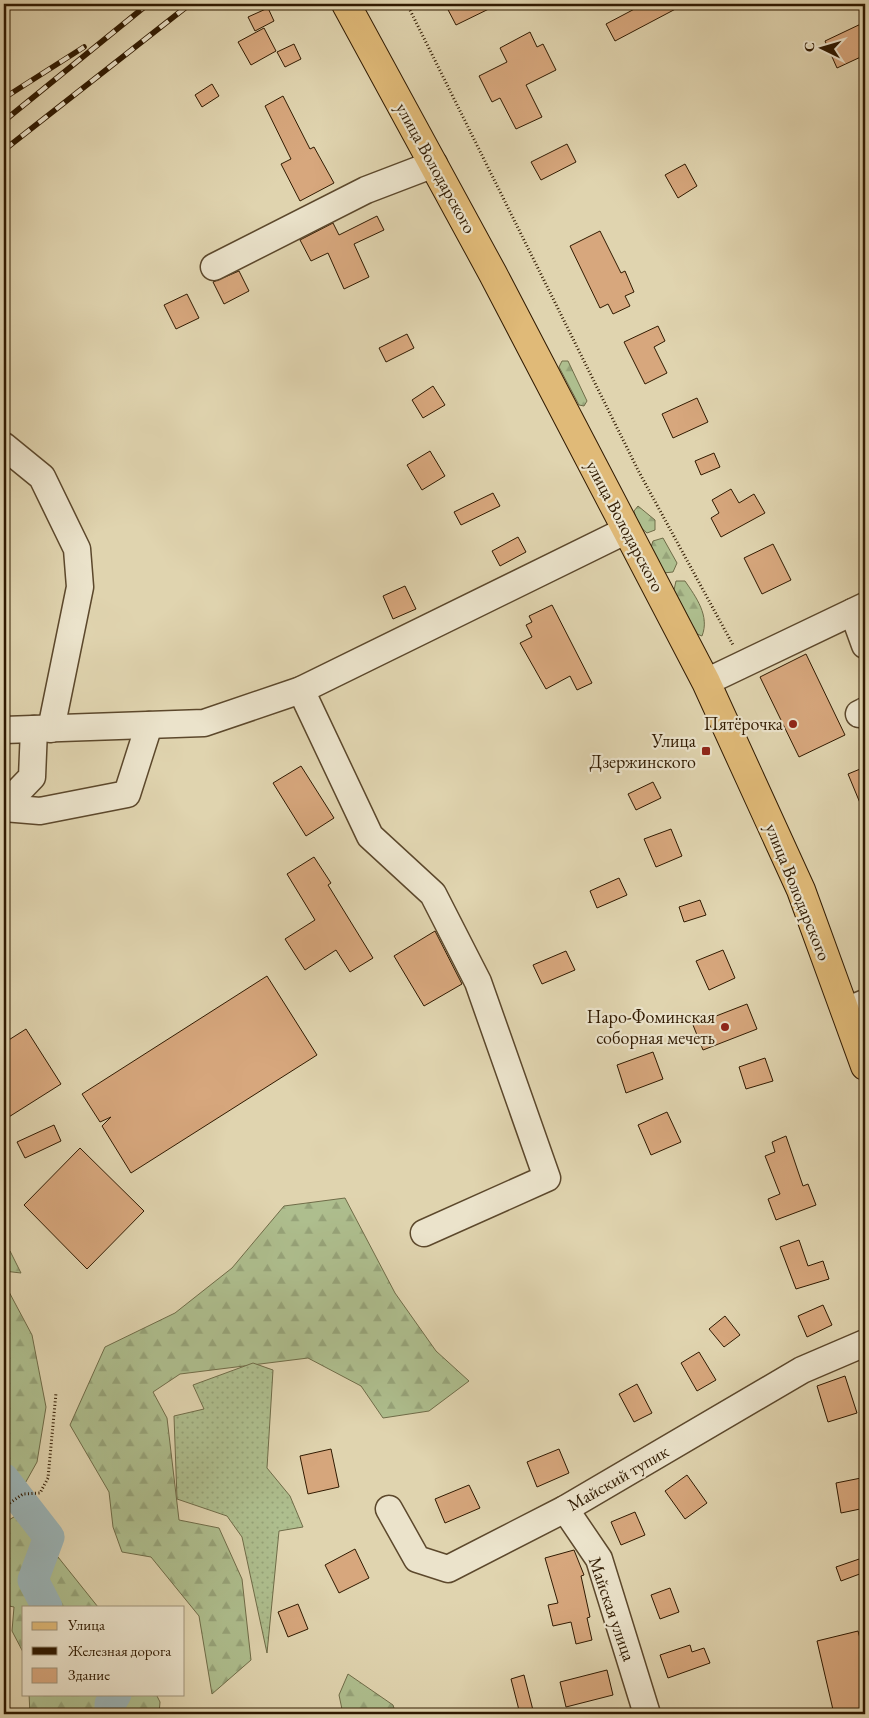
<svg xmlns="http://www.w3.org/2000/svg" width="869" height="1718" font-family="'EB Garamond',serif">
<defs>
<pattern id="forest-firs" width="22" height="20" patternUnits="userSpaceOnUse" patternTransform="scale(1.25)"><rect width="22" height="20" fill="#aebe8e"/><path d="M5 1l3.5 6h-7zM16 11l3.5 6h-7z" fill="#96a379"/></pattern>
<pattern id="garden-dots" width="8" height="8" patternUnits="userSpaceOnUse" patternTransform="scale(1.25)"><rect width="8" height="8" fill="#aebe8e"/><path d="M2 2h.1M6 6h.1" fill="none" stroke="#96a379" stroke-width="1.8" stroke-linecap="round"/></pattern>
</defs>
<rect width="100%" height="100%" fill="#e0d4af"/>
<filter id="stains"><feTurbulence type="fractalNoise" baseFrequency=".004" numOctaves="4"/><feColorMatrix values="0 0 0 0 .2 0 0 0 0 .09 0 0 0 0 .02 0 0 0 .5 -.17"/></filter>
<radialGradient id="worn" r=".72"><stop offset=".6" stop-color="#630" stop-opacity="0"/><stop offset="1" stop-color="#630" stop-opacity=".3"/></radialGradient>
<!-- forest -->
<g fill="url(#forest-firs)" stroke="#6f6c48">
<path d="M 562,361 L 568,361 L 587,401 L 584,406 L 579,405 L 559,367 Z"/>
<path d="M 638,506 L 655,520 L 655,530 L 647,533 L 638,525 L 634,511 Z"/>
<path d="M 663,538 L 677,563 L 673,572 L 663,573 L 650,550 L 653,541 Z"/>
<path d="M 676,581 L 685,581 C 696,597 710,616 702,636 L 697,634 L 674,590 Z"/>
<path d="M 345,1198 L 395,1293 L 436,1351 L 469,1381 L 429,1411 L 383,1418 L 361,1386 L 308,1358 L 180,1374 L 153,1392 L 167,1418 L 179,1520 L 219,1528 L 242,1579 L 251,1660 L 212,1694 L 199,1616 L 151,1557 L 122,1552 L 113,1527 L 109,1492 L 70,1425 L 105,1347 L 175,1313 L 232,1268 L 284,1206 Z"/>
<path d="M 4,1247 L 10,1251 L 21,1273 L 4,1271 Z"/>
<path d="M 4,1289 L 8,1290 L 32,1335 L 46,1407 L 37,1462 L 23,1487 L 4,1486 Z"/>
<path d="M 22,1512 L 98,1607 L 24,1607 L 24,1654 L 12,1631 L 14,1607 L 4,1605 L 4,1523 Z"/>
<path d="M 348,1674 L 393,1705 L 396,1714 L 343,1714 L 339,1695 Z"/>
<path d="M 29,1694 L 156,1694 L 160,1702 L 159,1714 L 30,1714 Z"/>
</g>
<!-- garden -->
<path fill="url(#garden-dots)" stroke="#6f6c48" d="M 253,1363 L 273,1370 L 267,1468 L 290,1496 L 303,1527 L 279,1531 L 267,1653 L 242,1537 L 227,1516 L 177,1499 L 174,1416 L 204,1409 L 193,1385 Z"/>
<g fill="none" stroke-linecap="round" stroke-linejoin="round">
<!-- river -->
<g stroke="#9bb5b8" stroke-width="31">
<path d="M 4,1479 L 49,1537 L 33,1580 L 47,1607"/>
<path d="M 110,1714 L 110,1704 L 116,1694"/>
</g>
</g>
<!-- building -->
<g fill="#d7a77d" stroke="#301a01">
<path d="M 445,4 L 499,4 L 456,25 Z"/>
<path d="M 644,4 L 685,4 L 615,41 L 606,24 Z"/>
<path d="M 268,8 L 274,21 L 255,31 L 248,17 Z"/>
<path d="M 865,22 L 865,55 L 837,68 L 825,41 Z"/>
<path d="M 264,28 L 276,51 L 251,65 L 238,42 Z"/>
<path d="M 530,32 L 537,47 L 543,44 L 556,70 L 526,85 L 542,117 L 516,129 L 500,98 L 492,102 L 479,76 L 507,62 L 500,48 Z"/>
<path d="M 294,44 L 301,59 L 285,67 L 277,52 Z"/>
<path d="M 212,84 L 219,96 L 202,107 L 195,95 Z"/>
<path d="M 283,96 L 310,149 L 314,147 L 334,183 L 300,201 L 281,164 L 291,159 L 265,106 Z"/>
<path d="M 567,144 L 576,162 L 541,180 L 531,162 Z"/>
<path d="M 685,164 L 697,186 L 678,198 L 665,175 Z"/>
<path d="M 377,216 L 384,230 L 354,244 L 369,277 L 344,289 L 328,253 L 311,261 L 300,240 L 333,223 L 339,235 Z"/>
<path d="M 600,231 L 621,273 L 625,271 L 634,292 L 625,296 L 630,306 L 613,314 L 608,304 L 600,308 L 570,246 Z"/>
<path d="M 239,271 L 249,291 L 224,304 L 213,282 Z"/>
<path d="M 187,294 L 199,318 L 176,329 L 164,305 Z"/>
<path d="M 658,326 L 665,341 L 654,347 L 667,373 L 645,384 L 624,342 Z"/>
<path d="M 407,334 L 414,348 L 386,362 L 379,348 Z"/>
<path d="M 433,386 L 445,405 L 423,418 L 412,400 Z"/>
<path d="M 697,398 L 708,422 L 673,438 L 662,414 Z"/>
<path d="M 430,451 L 445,476 L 422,490 L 407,465 Z"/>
<path d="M 714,453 L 720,467 L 701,475 L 695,461 Z"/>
<path d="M 731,489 L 739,503 L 754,494 L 765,513 L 721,537 L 711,518 L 719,513 L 712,500 Z"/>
<path d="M 493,493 L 500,506 L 461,525 L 454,512 Z"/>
<path d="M 518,537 L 526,552 L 500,566 L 492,551 Z"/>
<path d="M 773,544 L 791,580 L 762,594 L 744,558 Z"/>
<path d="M 405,586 L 416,609 L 393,619 L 383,596 Z"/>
<path d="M 552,605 L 592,683 L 577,690 L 570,676 L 546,689 L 520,643 L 532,637 L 526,625 L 532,622 L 529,616 Z"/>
<path d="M 806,654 L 845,735 L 799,757 L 760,677 Z"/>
<path d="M 301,766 L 334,818 L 306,836 L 273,783 Z"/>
<path d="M 865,767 L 865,815 L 848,774 Z"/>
<path d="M 653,782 L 661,798 L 636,810 L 628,794 Z"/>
<path d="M 671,829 L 682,856 L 656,867 L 644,839 Z"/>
<path d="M 314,857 L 331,883 L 328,885 L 373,958 L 350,972 L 336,950 L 305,970 L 285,939 L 315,920 L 287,874 Z"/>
<path d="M 619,878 L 627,895 L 597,908 L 590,891 Z"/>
<path d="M 700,900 L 706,915 L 684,922 L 679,907 Z"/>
<path d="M 435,931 L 462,984 L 424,1006 L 394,956 Z"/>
<path d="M 723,950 L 735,978 L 709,990 L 696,961 Z"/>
<path d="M 566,951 L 575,970 L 542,984 L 533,965 Z"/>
<path d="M 267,976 L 317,1055 L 131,1173 L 102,1126 L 111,1117 L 100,1122 L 82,1094 Z"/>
<path d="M 747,1004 L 757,1029 L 703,1050 L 693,1025 Z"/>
<path d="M 26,1029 L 61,1084 L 4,1120 L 4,1043 Z"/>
<path d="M 653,1052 L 663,1079 L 626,1093 L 617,1065 Z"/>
<path d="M 765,1058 L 773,1081 L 746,1089 L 739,1067 Z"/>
<path d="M 667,1112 L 681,1142 L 651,1155 L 638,1125 Z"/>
<path d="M 54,1125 L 61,1141 L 25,1158 L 17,1142 Z"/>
<path d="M 786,1136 L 803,1186 L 808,1184 L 816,1205 L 776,1220 L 768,1199 L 780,1194 L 765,1156 L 775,1152 L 772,1142 Z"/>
<path d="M 80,1148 L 144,1211 L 87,1269 L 24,1205 Z"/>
<path d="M 799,1240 L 808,1266 L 823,1261 L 829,1279 L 796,1289 L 780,1247 Z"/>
<path d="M 823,1305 L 832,1325 L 807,1337 L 798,1316 Z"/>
<path d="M 725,1316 L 740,1335 L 724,1347 L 709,1329 Z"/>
<path d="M 699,1352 L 716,1380 L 697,1391 L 681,1363 Z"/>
<path d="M 845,1376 L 857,1413 L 828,1422 L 817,1386 Z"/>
<path d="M 637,1384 L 652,1413 L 634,1422 L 619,1394 Z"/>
<path d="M 331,1449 L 339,1487 L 308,1494 L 300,1456 Z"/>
<path d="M 559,1449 L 569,1473 L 537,1487 L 527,1462 Z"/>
<path d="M 687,1475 L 707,1503 L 685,1519 L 665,1491 Z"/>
<path d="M 861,1478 L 865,1508 L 841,1513 L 836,1483 Z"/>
<path d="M 469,1485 L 480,1508 L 445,1523 L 435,1499 Z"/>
<path d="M 635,1512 L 645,1535 L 621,1545 L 611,1522 Z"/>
<path d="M 355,1549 L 369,1578 L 339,1593 L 325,1565 Z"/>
<path d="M 574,1550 L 584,1575 L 581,1576 L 590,1617 L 587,1618 L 592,1640 L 576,1644 L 571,1622 L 553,1626 L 548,1605 L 558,1603 L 545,1558 Z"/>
<path d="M 865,1557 L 865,1572 L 841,1581 L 836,1567 Z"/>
<path d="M 670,1588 L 679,1612 L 660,1619 L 651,1595 Z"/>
<path d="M 298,1604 L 308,1629 L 288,1637 L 278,1612 Z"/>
<path d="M 858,1631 L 865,1657 L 865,1714 L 834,1714 L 817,1641 Z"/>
<path d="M 690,1645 L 692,1652 L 704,1648 L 710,1663 L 668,1678 L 660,1655 Z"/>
<path d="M 607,1670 L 613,1695 L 566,1707 L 560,1682 Z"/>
<path d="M 524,1675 L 534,1714 L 520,1714 L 511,1679 Z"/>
</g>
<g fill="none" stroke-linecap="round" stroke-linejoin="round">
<defs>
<g id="minor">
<path d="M 214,267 L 366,190 L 434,164"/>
<path d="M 4,446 L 42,477 L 77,549 L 80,587 L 51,729"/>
<path d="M 853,612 L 865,645"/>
<path d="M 706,682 L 865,606"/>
<path d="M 301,690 L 370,836 L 433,894 L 478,982 L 547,1178 L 424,1233"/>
<path d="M 859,714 L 865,711"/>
<path d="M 4,730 L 204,723 L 301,690 L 627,530"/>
<path d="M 4,806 L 32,777 L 34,729"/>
<path d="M 4,808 L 40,811 L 127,794 L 149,725"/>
<path d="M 845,1011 L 865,1003"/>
<path d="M 389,1509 L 417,1559 L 448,1569 L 565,1509 L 802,1370 L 865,1343"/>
<path d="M 565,1509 L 599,1559 L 647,1714"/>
</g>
<path id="major" d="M 346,4 L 493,274 L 706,682 L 801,890 L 865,1066"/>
</defs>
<!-- minor casing -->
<use href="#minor" stroke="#5c482c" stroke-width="29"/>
<!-- major casing -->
<use href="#major" stroke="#301a01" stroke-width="30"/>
<!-- path -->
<g stroke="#301a01" stroke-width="3" stroke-dasharray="1 2.5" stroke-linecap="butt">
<path d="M 407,4 L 639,472 L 733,645"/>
<path d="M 4,1507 L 23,1494 L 40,1493 L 48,1478 L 56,1393"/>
</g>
<!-- minor -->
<use href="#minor" stroke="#ebe3cb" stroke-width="26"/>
<!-- major -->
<use href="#major" stroke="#e0ba78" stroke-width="28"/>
<defs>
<g id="rail">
<path d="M 4,98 L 84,47"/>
<path d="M 4,121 L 148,4"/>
<path d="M 4,150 L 190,4"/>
</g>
</defs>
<!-- rail casing -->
<use href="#rail" stroke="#301a01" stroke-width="5.5"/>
<!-- rail -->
<use href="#rail" stroke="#ebe3cb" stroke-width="4" stroke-dasharray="11" stroke-linecap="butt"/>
</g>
<!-- markers -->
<g fill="#8f2418" stroke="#ebe3cb" stroke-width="2">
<circle cx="793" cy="724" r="5"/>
<rect x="701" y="746" width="10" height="10" rx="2.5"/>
<circle cx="725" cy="1027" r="5"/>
</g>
<g text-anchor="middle" stroke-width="4.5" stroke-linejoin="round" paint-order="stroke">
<!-- street labels -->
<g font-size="18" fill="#301a01" stroke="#ebe3cb">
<text transform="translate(436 168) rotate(61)" y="6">улица Володарского</text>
<text transform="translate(625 526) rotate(62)" y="6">улица Володарского</text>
<text transform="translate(798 892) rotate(68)" y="6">улица Володарского</text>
<text transform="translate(618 1478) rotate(-30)" y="6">Майский тупик</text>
<text transform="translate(612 1609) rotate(71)" y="6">Майская улица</text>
</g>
<!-- poi labels -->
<g font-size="18" fill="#301a01" stroke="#ebe3cb" text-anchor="end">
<text x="783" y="730">Пятёрочка</text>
<text x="696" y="747">Улица<tspan x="696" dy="21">Дзержинского</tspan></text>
<text x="715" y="1023">Наро-Фоминская<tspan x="715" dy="21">соборная мечеть</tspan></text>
</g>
</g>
<!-- margin -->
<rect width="869" height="1718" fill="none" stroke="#e0d4af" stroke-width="20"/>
<rect x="5" y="5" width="859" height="1708" fill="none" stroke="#301a01" stroke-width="2.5"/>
<rect x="10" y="10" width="849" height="1698" fill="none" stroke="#301a01"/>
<!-- legend -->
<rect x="22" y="1606" width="162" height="90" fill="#ebe3cb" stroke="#a0937a"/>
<rect x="32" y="1622" width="25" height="8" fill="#e0ba78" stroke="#a0937a"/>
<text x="68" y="1630" font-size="15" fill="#301a01">Улица</text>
<rect x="32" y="1647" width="25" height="8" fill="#301a01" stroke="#a0937a"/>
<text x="68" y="1656" font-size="15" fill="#301a01">Железная дорога</text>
<rect x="32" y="1668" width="25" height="15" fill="#d7a77d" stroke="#a0937a"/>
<text x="68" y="1680" font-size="15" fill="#301a01">Здание</text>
<!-- north arrow -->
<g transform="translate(822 48) rotate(275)" stroke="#ebe3cb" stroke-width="4" paint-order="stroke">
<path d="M0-4L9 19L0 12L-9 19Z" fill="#301a01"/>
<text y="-8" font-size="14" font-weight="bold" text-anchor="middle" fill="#301a01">С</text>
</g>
<rect width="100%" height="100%" filter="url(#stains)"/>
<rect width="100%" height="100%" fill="url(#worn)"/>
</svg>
